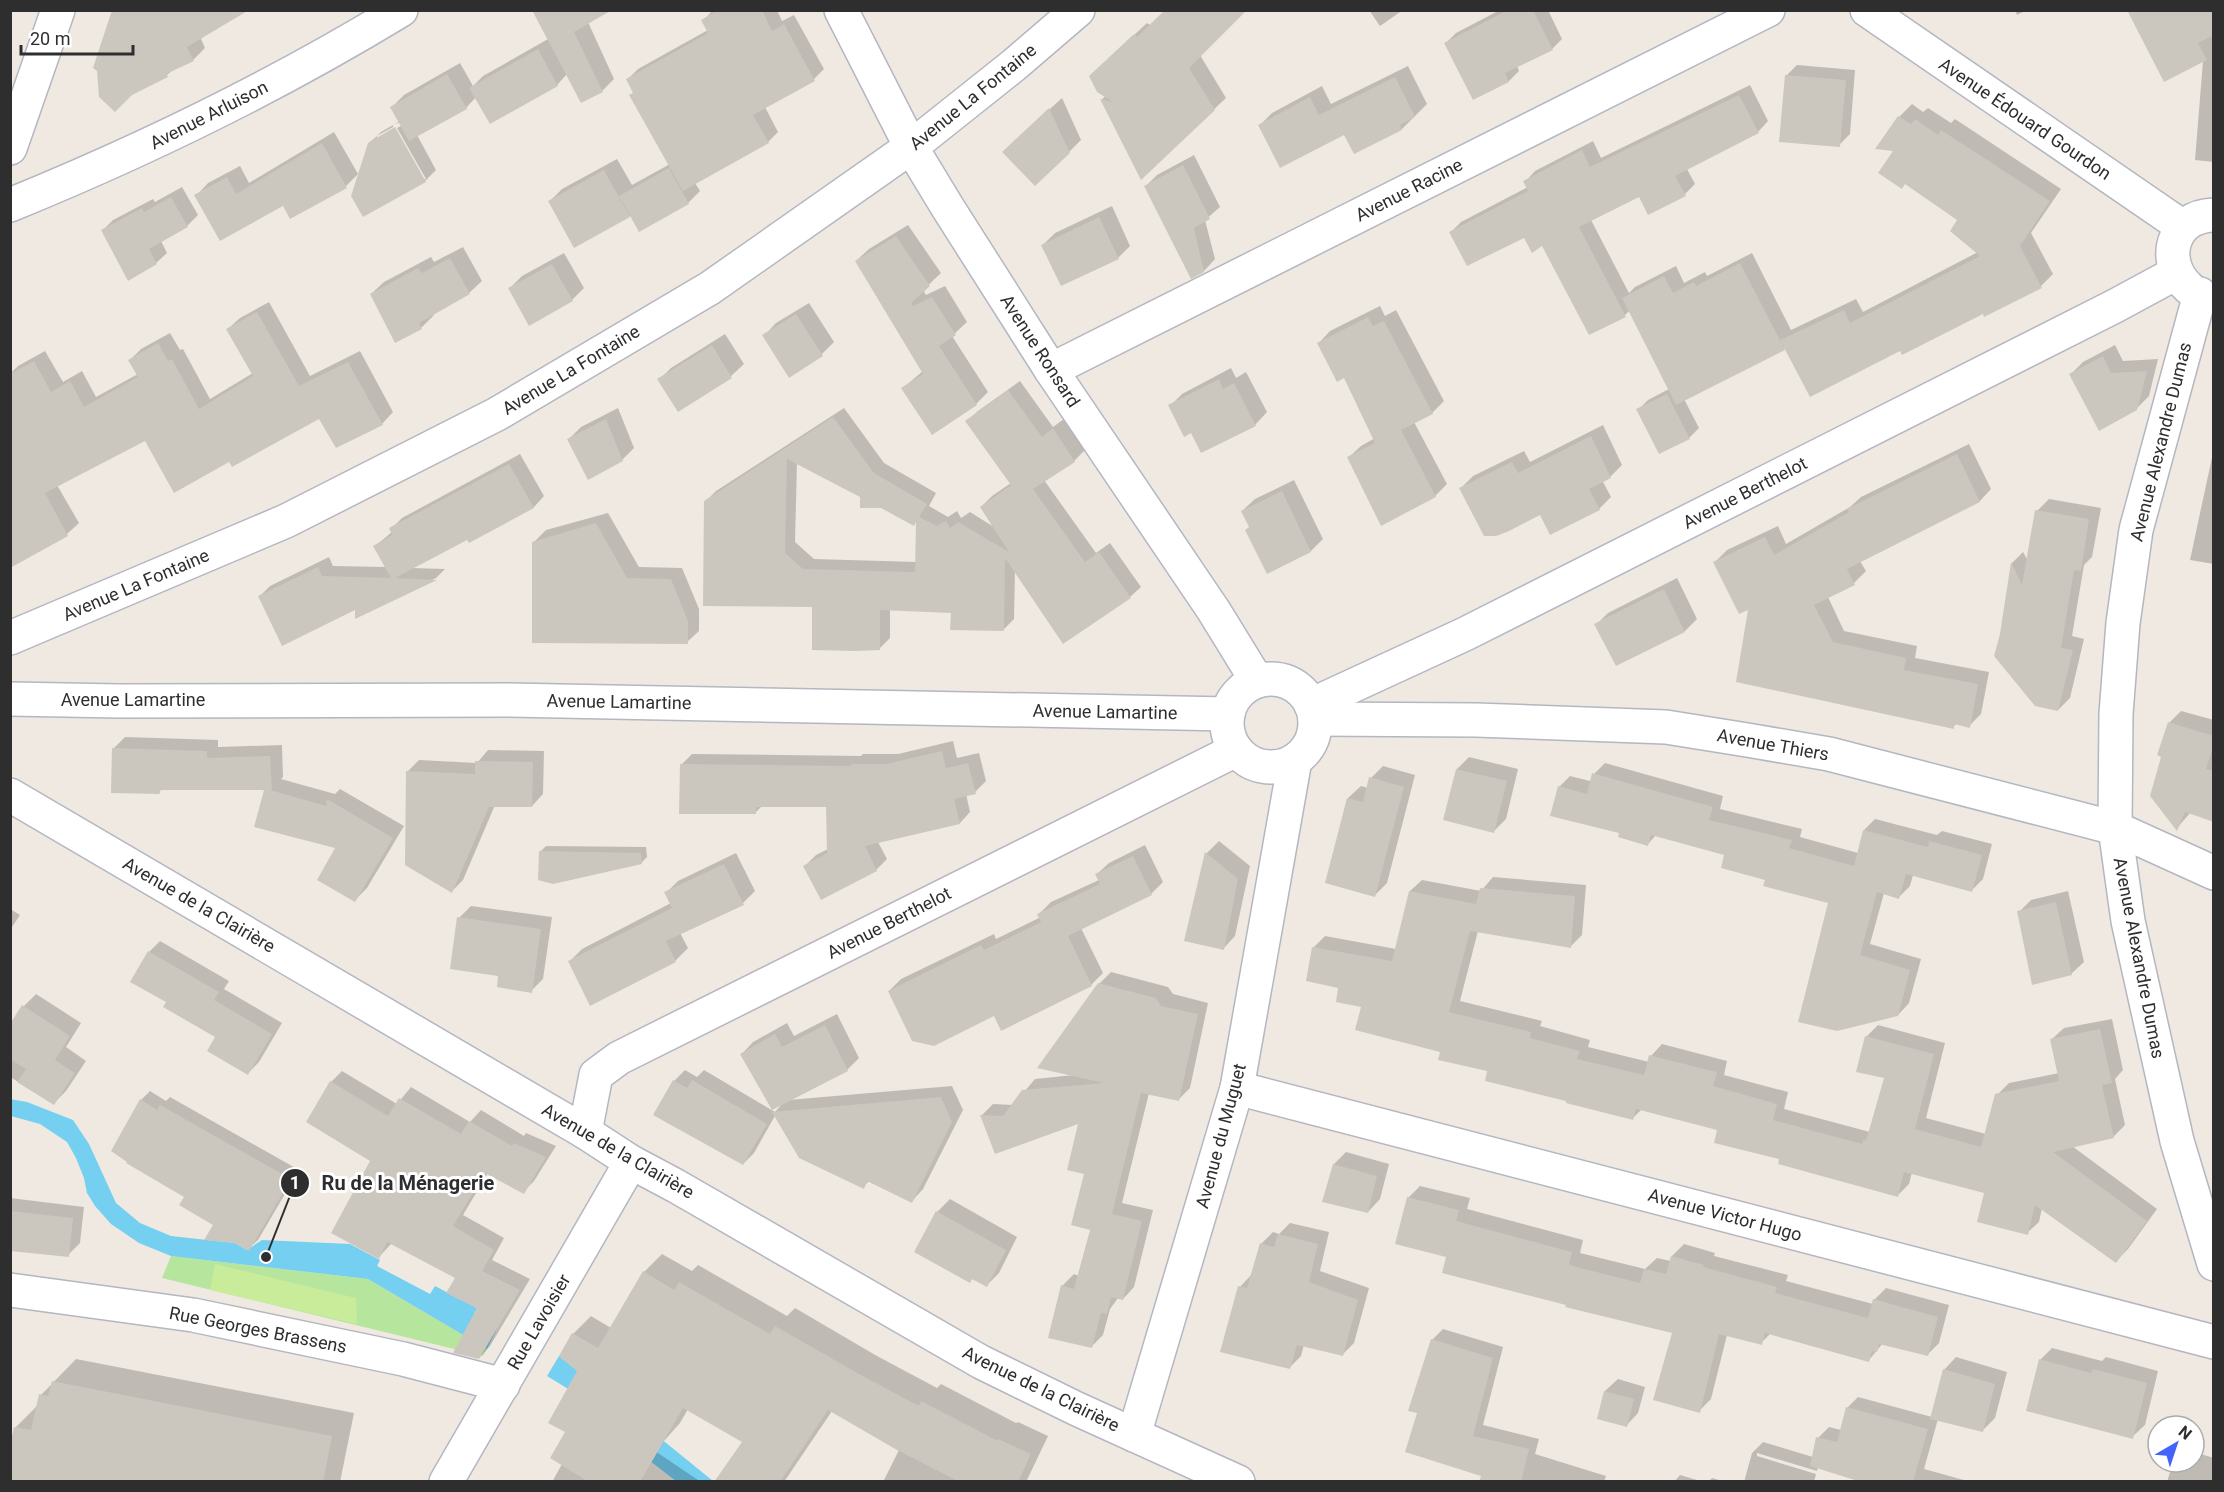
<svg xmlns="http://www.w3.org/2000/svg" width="2224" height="1492" font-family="Roboto,sans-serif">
<rect width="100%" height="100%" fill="#efe9e1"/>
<!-- green -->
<path fill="#b6e59e" d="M 171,1256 L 368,1279 L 487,1349 L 483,1356 L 162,1278 Z"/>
<!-- pitch -->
<path fill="#c9ec9a" d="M 215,1264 L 356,1298 L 357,1324 L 210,1290 Z"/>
<!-- water -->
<g fill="#75cff0">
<path d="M 10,1099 L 27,1102 L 73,1120 L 89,1144 L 116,1203 L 140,1223 L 171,1236 L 235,1243 L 247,1250 L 262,1240 L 350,1244 L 380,1260 L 377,1266 L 430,1294 L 435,1286 L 477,1308 L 471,1321 L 496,1331 L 487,1349 L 368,1279 L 171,1256 L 139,1243 L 111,1224 L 95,1206 L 87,1193 L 84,1178 L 76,1158 L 67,1142 L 40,1124 L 11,1116 Z"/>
<path d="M 559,1356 L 713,1481 L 676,1481 L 615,1434 L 583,1398 L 547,1376 Z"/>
</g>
<!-- shadow -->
<g fill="#0003" fill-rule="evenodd">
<path d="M 543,10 L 603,10 L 588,22 L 614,79 L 602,91 L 581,101 L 567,74 L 557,85 L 490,122 L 476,97 L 466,108 L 417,135 L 436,170 L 425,181 L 363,215 L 353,196 L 369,143 L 377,136 L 377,140 L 395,129 L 422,179 L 426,179 L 397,128 L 403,125 L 401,122 L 395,124 L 400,121 L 392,107 L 404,95 L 460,63 L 473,86 L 483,76 L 548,39 L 537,17 Z"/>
<path d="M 713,10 L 777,10 L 782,21 L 794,15 L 824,69 L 814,79 L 765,107 L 778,132 L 768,142 L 695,183 L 700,191 L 688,203 L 631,215 L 574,246 L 550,201 L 562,189 L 617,159 L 632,185 L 670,164 L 628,79 L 638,69 L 708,30 L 703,21 Z"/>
<path d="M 1369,10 L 1403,10 L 1380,26 Z"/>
<path d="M 1500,10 L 1548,10 L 1562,39 L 1552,49 L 1517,66 L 1519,71 L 1509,81 L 1473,98 L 1446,43 L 1456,33 Z"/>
<path d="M 2015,10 L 2027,10 L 2017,15 Z"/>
<path d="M 2214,10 L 2214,162 L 2195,160 L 2203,61 L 2165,80 Z"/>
<path d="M 189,12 L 205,48 L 193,60 L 174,69 L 167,75 L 99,71 Z"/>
<path d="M 1147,23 L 1200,55 L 1226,98 L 1142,177 L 1102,99 L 1106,96 L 1103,64 Z"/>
<path d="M 1797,65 L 1855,70 L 1850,134 L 1839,145 L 1786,76 Z"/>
<path d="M 1408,66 L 1427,104 L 1402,129 L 1355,152 L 1345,133 L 1260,125 L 1272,113 L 1322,86 L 1331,104 Z"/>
<path d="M 1750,85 L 1768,121 L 1758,132 L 1687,169 L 1695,184 L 1685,194 L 1640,195 L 1591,220 L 1629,293 L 1635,287 L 1676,266 L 1684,283 L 1705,272 L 1707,276 L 1752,253 L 1791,330 L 1856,299 L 1863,312 L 1978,252 L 1959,219 L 1896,150 L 1878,148 L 1900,116 L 1912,104 L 1923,112 L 1928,108 L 1951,123 L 1955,119 L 2061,189 L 2031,233 L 2053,274 L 2041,286 L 1900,349 L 1785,347 L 1684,399 L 1699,428 L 1689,438 L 1638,410 L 1648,400 L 1669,389 L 1630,310 L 1625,315 L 1543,244 L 1525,236 L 1451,232 L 1461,222 L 1528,187 L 1525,182 L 1535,171 L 1593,141 L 1601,158 Z"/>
<path d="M 1062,98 L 1081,140 L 1069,152 L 1016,140 Z"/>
<path d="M 393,125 L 393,127 L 377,136 L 381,132 Z"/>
<path d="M 334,132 L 358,174 L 346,186 L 291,217 L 284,204 L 196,196 L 208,183 L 240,166 L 249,183 Z"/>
<path d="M 1194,155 L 1220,207 L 1205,220 L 1215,259 L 1204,271 L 1146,186 L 1157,175 Z"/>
<path d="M 182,187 L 198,215 L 187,226 L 161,241 L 167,253 L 156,263 L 103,230 L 113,220 L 153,199 L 155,202 Z"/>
<path d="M 1112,206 L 1130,246 L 1118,258 L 1043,245 L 1055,233 Z"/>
<path d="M 908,225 L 941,273 L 923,290 L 926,295 L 945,286 L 967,322 L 952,336 L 988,392 L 976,404 L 903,388 L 923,371 L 856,261 L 869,249 Z"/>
<path d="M 463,247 L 482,281 L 469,293 L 433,314 L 434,315 L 422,327 L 396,341 L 371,294 L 384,282 L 431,257 L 434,262 Z"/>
<path d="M 564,253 L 584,288 L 572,300 L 510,288 L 522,276 Z"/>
<path d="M 269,302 L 310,376 L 360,351 L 393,412 L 382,424 L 320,417 L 230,460 L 146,439 L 57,485 L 79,523 L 67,534 L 15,564 L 10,374 L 18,366 L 45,351 L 63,382 L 82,371 L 96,397 L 138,374 L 130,360 L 141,349 L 170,333 L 180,350 L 183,349 L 210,399 L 253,373 L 228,329 L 240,318 Z"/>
<path d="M 809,303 L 834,342 L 822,354 L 764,336 L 776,323 Z"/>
<path d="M 1380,306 L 1385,316 L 1396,310 L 1444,401 L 1432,413 L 1414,422 L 1447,484 L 1435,496 L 1349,457 L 1361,446 L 1375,438 L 1345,376 L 1319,343 L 1330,331 Z"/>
<path d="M 725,334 L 744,364 L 731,376 L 679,410 L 659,380 L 671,368 Z"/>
<path d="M 2115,345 L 2123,361 L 2158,359 L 2149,396 L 2136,409 L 2071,374 L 2083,362 Z"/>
<path d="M 1231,368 L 1236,378 L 1246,372 L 1267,412 L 1255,425 L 1191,431 L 1170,406 L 1182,394 Z"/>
<path d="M 1020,381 L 1053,427 L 1064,419 L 1085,450 L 1074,461 L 1044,480 L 1096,553 L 1110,543 L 1141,587 L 1130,597 L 1015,569 L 1014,619 L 1003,630 L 952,611 L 890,609 L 890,638 L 879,649 L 814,606 L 705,502 L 716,491 L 844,408 L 884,463 L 936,493 L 929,506 L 948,517 L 957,511 L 961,518 L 970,512 L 994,527 L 981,507 L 992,496 L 1011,483 L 967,421 L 978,411 ZM 797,462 L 914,524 L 918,520 L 917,562 L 814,559 L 795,542 Z"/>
<path d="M 618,408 L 634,448 L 622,460 L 569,439 L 581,427 Z"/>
<path d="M 1603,425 L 1622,465 L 1610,477 L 1602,480 L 1611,497 L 1599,509 L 1541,513 L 1461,488 L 1473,476 L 1524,451 L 1530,462 Z"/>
<path d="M 1969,444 L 1991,489 L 1980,501 L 1860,561 L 1866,571 L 1854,583 L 1828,597 L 1844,631 L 1917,646 L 1915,658 L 1989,672 L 1981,714 L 1969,726 L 1957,723 L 1953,727 L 1750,607 L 1715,562 L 1727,550 L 1778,526 L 1786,544 L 1850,507 L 1861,497 Z"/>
<path d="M 2214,448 L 2214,564 L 2190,560 Z"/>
<path d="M 520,454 L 544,496 L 534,507 L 470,541 L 468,538 L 411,568 L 445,569 L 436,578 L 357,617 L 357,608 L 260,596 L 270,586 L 329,557 L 333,566 L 387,567 L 375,546 L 392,532 L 391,529 L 402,518 Z"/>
<path d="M 1294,480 L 1323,539 L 1311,551 L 1250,526 L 1242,511 L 1255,499 Z"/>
<path d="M 2049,499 L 2101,508 L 2092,557 L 2084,565 L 2072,636 L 2084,639 L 2070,698 L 2058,710 L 2001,634 L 2012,563 L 2023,552 L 2028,561 L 2037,511 Z"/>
<path d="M 608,513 L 639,567 L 682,568 L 699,609 L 699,631 L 687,642 L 534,542 L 546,530 Z"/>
<path d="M 1677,578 L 1697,619 L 1685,631 L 1596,625 L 1608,613 Z"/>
<path d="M 2181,711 L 2214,720 L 2214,820 L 2191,812 L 2177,828 L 2162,756 L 2169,723 Z"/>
<path d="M 125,737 L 218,740 L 218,747 L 282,745 L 283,777 L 281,779 L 335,794 L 340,789 L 404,826 L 367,888 L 355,900 L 337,847 L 266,789 L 163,788 L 159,792 L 113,749 Z"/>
<path d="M 953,741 L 957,758 L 979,753 L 986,781 L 975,792 L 966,794 L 970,812 L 960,823 L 878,842 L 887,859 L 876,870 L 805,866 L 816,855 L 828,849 L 828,806 L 763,805 L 755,813 L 682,764 L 692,754 L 861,756 L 863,754 L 898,754 Z"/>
<path d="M 488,750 L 544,751 L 543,794 L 532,806 L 495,805 L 463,880 L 452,891 L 407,772 L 419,760 L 477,763 Z"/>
<path d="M 1469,757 L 1518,769 L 1506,819 L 1494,831 L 1457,769 Z"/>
<path d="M 1605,763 L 1723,796 L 1720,809 L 1802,829 L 1800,837 L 1858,853 L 1864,830 L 1875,819 L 1937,835 L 1942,831 L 1992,844 L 1983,879 L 1972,890 L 1913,875 L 1910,886 L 1899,897 L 1884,893 L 1870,944 L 1921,959 L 1909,1003 L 1898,1015 L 1837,1030 L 1830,901 L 1767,879 L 1726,854 L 1656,835 L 1648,844 L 1621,832 L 1559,787 L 1570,776 L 1590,781 L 1594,774 Z"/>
<path d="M 1383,766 L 1415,775 L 1387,883 L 1375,895 L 1348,798 L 1361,786 L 1368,788 L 1371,778 Z"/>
<path d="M 1219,841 L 1250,866 L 1235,936 L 1223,949 L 1186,940 L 1207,853 Z"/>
<path d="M 1145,845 L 1163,882 L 1151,894 L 1081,928 L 1103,973 L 1091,985 L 994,1014 L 889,991 L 901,979 L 994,934 L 996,939 L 1041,917 L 1039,914 L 1051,902 L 1099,880 L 1097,874 L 1109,863 Z"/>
<path d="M 546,846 L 646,847 L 647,857 L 641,863 L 540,852 Z"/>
<path d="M 736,853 L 755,891 L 743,903 L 680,933 L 688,948 L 676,960 L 591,1004 L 570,961 L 582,949 L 671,903 L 666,893 L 678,881 Z"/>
<path d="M 1493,877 L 1586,885 L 1582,935 L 1570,947 L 1478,931 L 1460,1001 L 1542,1021 L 1540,1026 L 1590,1040 L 1588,1047 L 1649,1062 L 1651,1056 L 1662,1044 L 1727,1061 L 1724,1075 L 1788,1092 L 1784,1109 L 1870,1132 L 1886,1077 L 1866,1037 L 1878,1025 L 1945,1043 L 1926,1118 L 1986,1134 L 1997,1095 L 2009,1083 L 2059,1073 L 2052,1039 L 2064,1028 L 2112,1019 L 2123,1070 L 2115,1079 L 2125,1125 L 2113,1137 L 2072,1146 L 2157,1209 L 2128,1249 L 2116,1261 L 2042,1208 L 2039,1222 L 2027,1233 L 1985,1192 L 1912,1172 L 1909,1184 L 1897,1196 L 1719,1128 L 1642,1109 L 1632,1119 L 1568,1100 L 1442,1051 L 1362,1006 L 1340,987 L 1314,947 L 1325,936 L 1396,949 L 1410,891 L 1422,880 L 1481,891 Z"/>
<path d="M 2068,891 L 2084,962 L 2071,974 L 2019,912 L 2031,900 Z"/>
<path d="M 471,906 L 552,917 L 543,979 L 531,991 L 499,975 L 459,918 Z"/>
<path d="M 10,909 L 20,915 L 10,930 Z"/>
<path d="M 160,941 L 229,981 L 224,989 L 282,1023 L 259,1062 L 248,1073 L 217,1037 L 168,1002 L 149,952 Z"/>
<path d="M 1111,972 L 1168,987 L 1173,994 L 1208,1003 L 1190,1088 L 1178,1100 L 1149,1093 L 1122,1203 L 1153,1210 L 1134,1287 L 1123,1299 L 1118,1298 L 1110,1309 L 1103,1335 L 1091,1347 L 1062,1286 L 1074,1274 L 1079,1276 L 1091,1228 L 1080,1121 L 996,1152 L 982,1115 L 993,1104 L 1013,1105 L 1035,1079 L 1074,1075 L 1099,984 Z"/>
<path d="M 36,994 L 81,1023 L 66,1047 L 86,1061 L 66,1091 L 54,1103 L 10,1077 L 10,1027 L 24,1006 Z"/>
<path d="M 837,1014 L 859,1058 L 847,1070 L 788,1100 L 952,1086 L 963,1110 L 923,1189 L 912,1201 L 870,1180 L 863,1187 L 776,1114 L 754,1153 L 743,1164 L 674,1081 L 685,1070 L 697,1077 L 704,1070 L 775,1112 L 782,1104 L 742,1054 L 753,1042 L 787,1023 L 794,1036 Z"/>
<path d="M 342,1071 L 397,1104 L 411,1087 L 470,1122 L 481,1110 L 524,1136 L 526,1133 L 556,1146 L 534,1181 L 523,1192 L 488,1173 L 463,1215 L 504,1238 L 492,1260 L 530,1279 L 490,1346 L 479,1358 L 479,1308 L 457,1278 L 392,1243 L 379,1257 L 372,1160 L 331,1082 Z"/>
<path d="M 150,1091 L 166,1101 L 170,1097 L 299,1170 L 258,1240 L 248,1249 L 215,1224 L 186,1196 L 129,1161 L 141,1100 Z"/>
<path d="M 1346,1152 L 1389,1164 L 1380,1199 L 1368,1212 L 1334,1164 Z"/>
<path d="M 1420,1186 L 1470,1198 L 1467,1209 L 1583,1240 L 1580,1253 L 1645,1269 L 1657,1258 L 1671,1261 L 1672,1256 L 1684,1244 L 1715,1253 L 1714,1256 L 1788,1275 L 1786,1281 L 1873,1304 L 1874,1300 L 1886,1288 L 1949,1305 L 1939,1343 L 1927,1355 L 1883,1343 L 1869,1360 L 1771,1333 L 1761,1343 L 1727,1335 L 1711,1399 L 1699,1411 L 1674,1332 L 1568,1304 L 1448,1256 L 1408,1198 Z"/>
<path d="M 10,1198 L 84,1207 L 80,1243 L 68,1255 L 10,1250 Z"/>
<path d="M 950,1199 L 1017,1237 L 999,1273 L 987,1285 L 974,1278 L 970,1281 L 916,1251 L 938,1211 Z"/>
<path d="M 1290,1223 L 1329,1232 L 1320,1271 L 1369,1288 L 1354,1343 L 1343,1354 L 1304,1345 L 1301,1356 L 1289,1368 L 1240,1287 L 1251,1275 L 1261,1244 L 1273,1232 L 1279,1234 Z"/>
<path d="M 662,1254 L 692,1271 L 698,1265 L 787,1316 L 795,1308 L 877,1356 L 937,1388 L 941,1384 L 1016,1423 L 1018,1422 L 1048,1436 L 1027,1480 L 1031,1482 L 883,1482 L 900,1448 L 832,1411 L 784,1482 L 741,1482 L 744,1441 L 688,1409 L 680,1423 L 655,1451 L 701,1482 L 552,1482 L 562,1464 L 579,1370 L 573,1334 L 591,1316 L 611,1328 L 644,1272 Z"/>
<path d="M 1443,1329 L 1503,1347 L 1483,1425 L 1539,1439 L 1535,1454 L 1606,1476 L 1604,1482 L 1481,1482 L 1482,1475 L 1419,1412 L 1432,1340 Z"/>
<path d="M 2052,1348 L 2102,1361 L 2106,1357 L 2158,1371 L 2145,1425 L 2132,1437 L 2040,1360 Z"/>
<path d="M 1956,1357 L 2007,1372 L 1995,1418 L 1983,1430 L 1938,1419 L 1924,1469 L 1971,1482 L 1866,1482 L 1818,1467 L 1817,1471 L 1757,1453 L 1757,1456 L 1816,1474 L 1814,1482 L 1744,1482 L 1752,1453 L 1763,1442 L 1813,1457 L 1818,1438 L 1829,1427 L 1841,1430 L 1847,1408 L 1858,1397 L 1932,1417 L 1944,1370 Z"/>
<path d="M 76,1359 L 354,1413 L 340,1482 L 10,1482 L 16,1427 L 38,1405 L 41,1395 Z"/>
<path d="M 1618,1379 L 1645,1387 L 1638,1413 L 1626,1426 L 1605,1391 Z"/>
<path d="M 2194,1452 L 2214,1458 L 2214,1482 L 2167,1482 L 2173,1462 L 2194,1462 Z"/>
<path d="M 1680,1475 L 1704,1482 L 1674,1482 Z"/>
<path d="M 1712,1478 L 1726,1482 L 1708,1482 Z"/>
</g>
<!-- building -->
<g fill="#cbc7bf" fill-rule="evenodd">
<path d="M 112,10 L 249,10 L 187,47 L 194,61 L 166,74 L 168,77 L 132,95 L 115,112 L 99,97 L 97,71 L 93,68 Z"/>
<path d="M 532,10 L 612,10 L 574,32 L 603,92 L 581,103 Z"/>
<path d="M 718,10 L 762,10 L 772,31 L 784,24 L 815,81 L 753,115 L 769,143 L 683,191 L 629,95 L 633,93 L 626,79 L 708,33 L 701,20 Z"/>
<path d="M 1165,10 L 1247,10 L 1189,68 L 1215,110 L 1141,180 L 1100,99 L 1113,102 L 1097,92 L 1089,76 L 1134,34 L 1137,37 Z"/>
<path d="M 1508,10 L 1533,10 L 1553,50 L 1505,73 L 1509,82 L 1473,100 L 1444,43 Z"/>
<path d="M 2127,10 L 2214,10 L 2214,35 L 2198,43 L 2207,60 L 2164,82 Z"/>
<path d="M 538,49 L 558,86 L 490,124 L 469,88 Z"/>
<path d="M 447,74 L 467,109 L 409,141 L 390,107 Z"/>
<path d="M 1785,75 L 1846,80 L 1840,147 L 1779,142 Z"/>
<path d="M 1395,77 L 1415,117 L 1400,125 L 1402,130 L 1354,154 L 1344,135 L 1280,168 L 1258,125 L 1310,97 L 1319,115 Z"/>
<path d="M 1739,95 L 1759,133 L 1675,176 L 1686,196 L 1648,215 L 1639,197 L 1579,227 L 1626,317 L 1589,335 L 1542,246 L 1532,253 L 1524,238 L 1467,266 L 1449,232 L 1528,191 L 1523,181 L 1582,150 L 1590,167 Z"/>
<path d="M 1049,108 L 1070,153 L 1035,186 L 1002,152 Z"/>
<path d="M 1898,116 L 1911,124 L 1915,119 L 1938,135 L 1941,130 L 2050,201 L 2020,246 L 2042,288 L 1984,317 L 1983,314 L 1902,355 L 1900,351 L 1810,397 L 1780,340 L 1844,310 L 1850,323 L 1980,256 L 1950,231 L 1957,220 L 1905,184 L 1902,189 L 1878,173 L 1893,151 L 1875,149 Z"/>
<path d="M 395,127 L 426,182 L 363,217 L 351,196 L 368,143 Z"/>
<path d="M 322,143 L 347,188 L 290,219 L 283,206 L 220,241 L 194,195 L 227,177 L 236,194 Z"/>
<path d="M 1183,165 L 1210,219 L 1194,228 L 1204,272 L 1191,279 L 1144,186 Z"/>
<path d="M 669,168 L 689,204 L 639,232 L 619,196 Z"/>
<path d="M 604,170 L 630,217 L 574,248 L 548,201 Z"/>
<path d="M 171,197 L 188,227 L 149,249 L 157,264 L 128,281 L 101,230 L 142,208 L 144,212 Z"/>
<path d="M 1099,217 L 1119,259 L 1061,286 L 1041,245 Z"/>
<path d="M 896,236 L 930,286 L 911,303 L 913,306 L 932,297 L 956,335 L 939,346 L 977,405 L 932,435 L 901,388 L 923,374 L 855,261 Z"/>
<path d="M 450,258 L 470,294 L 419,323 L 422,329 L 395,343 L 370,294 L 418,268 L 422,273 Z"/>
<path d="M 1740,263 L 1785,350 L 1676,405 L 1622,298 L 1664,276 L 1673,293 L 1694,282 L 1696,286 Z"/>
<path d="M 552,264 L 573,301 L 529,326 L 508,288 Z"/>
<path d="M 257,312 L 299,386 L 348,362 L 383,425 L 336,448 L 319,419 L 232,467 L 229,462 L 174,493 L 145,441 L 45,493 L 68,536 L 10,568 L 10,374 L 34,361 L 51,392 L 70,381 L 84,407 L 138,377 L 128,360 L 158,343 L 168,361 L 172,359 L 199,409 L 253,376 L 226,329 Z"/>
<path d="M 796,314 L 823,356 L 789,378 L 762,335 Z"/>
<path d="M 1368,317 L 1373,326 L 1384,321 L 1433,414 L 1401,430 L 1436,497 L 1381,526 L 1347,457 L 1375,443 L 1344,378 L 1337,382 L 1317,343 Z"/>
<path d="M 712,345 L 732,378 L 678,412 L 657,379 Z"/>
<path d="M 2103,356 L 2111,373 L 2147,371 L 2137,410 L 2099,431 L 2069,374 Z"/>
<path d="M 1219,379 L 1223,389 L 1234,383 L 1256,426 L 1201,453 L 1191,433 L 1184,437 L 1168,405 Z"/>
<path d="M 1008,390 L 1042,437 L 1053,428 L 1075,462 L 1033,489 L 1085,562 L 1099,552 L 1131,598 L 1063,644 L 1005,558 L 1004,631 L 950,630 L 951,613 L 880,610 L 880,650 L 856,651 L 812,650 L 812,607 L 703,606 L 704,501 L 833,417 L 874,473 L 927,504 L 919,517 L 937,526 L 946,521 L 950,528 L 958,522 L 1009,552 L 980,507 L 1011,485 L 965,421 ZM 787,459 L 860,497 L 860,508 L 881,508 L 914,526 L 916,522 L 915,572 L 803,569 L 785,553 Z"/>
<path d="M 1667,394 L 1690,439 L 1659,454 L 1636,409 Z"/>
<path d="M 606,419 L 623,461 L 588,480 L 567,439 Z"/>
<path d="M 1591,436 L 1611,478 L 1589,489 L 1600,510 L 1550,535 L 1540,515 L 1507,532 L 1496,536 L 1484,536 L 1459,488 L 1512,462 L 1518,473 Z"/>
<path d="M 1957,454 L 1980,502 L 1847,569 L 1855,585 L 1814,605 L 1833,642 L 1906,658 L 1904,670 L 1978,684 L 1970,728 L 1954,724 L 1954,729 L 1736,682 L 1748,610 L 1739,614 L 1713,562 L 1765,537 L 1774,555 L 1849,512 L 1847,509 Z"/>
<path d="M 509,464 L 534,508 L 469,543 L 467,540 L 395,578 L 437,580 L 355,619 L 355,610 L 282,646 L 258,596 L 318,567 L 322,576 L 391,578 L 373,546 L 392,535 L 389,528 Z"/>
<path d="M 1282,491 L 1311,552 L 1267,574 L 1245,530 L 1249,527 L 1241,511 Z"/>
<path d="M 2035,510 L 2089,519 L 2081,571 L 2074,570 L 2061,648 L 2073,650 L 2058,711 L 2035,706 L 1994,656 L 2000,634 L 2011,562 L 2022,585 Z"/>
<path d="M 596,523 L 627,578 L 671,579 L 688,621 L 688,644 L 532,643 L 532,542 Z"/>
<path d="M 1664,589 L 1685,632 L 1616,666 L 1594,624 Z"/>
<path d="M 2168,722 L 2214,736 L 2214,744 L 2206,769 L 2214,771 L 2214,822 L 2185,812 L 2177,831 L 2150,796 L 2161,757 L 2157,755 Z"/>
<path d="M 112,748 L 207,751 L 207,758 L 270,756 L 272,790 L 270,790 L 326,806 L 327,799 L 393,838 L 355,902 L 317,880 L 335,848 L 254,827 L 264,790 L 159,790 L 160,794 L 111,793 Z"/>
<path d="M 942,751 L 946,768 L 968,763 L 976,794 L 954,799 L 960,824 L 865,846 L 877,871 L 821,900 L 803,866 L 827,853 L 826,807 L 756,807 L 756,814 L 679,814 L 680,764 L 851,766 L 851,764 L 886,764 Z"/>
<path d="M 475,761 L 533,762 L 532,807 L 489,807 L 452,893 L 405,865 L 406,771 L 475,774 Z"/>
<path d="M 1456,769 L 1507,781 L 1494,833 L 1443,820 Z"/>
<path d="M 1592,773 L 1713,807 L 1709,820 L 1792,840 L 1789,848 L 1854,866 L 1863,830 L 1928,847 L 1929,841 L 1982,855 L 1972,892 L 1906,874 L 1899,899 L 1877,892 L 1860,955 L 1910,970 L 1898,1016 L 1837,1031 L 1798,1022 L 1828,903 L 1763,886 L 1765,880 L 1721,868 L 1724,855 L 1651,835 L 1648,846 L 1618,837 L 1619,833 L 1550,816 L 1558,786 L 1587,794 Z"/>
<path d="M 1369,777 L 1404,787 L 1375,897 L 1325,883 L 1347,798 L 1363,802 Z"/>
<path d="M 539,851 L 641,853 L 642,864 L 553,884 L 538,880 Z"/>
<path d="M 1205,852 L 1238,879 L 1224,950 L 1184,941 Z"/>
<path d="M 1133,856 L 1152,895 L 1068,936 L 1092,986 L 1001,1031 L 994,1016 L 934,1046 L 912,1041 L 888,991 L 981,945 L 984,950 L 1041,922 L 1037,914 L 1100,884 L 1095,874 Z"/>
<path d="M 724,864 L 744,905 L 666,941 L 676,962 L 590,1006 L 568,961 L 672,908 L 664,892 Z"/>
<path d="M 1480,888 L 1575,896 L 1571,948 L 1470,931 L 1449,1012 L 1531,1032 L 1530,1038 L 1580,1051 L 1577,1059 L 1644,1075 L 1649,1055 L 1717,1072 L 1713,1086 L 1777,1104 L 1773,1120 L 1862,1144 L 1863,1140 L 1866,1141 L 1884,1078 L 1856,1072 L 1865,1036 L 1934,1054 L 1915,1129 L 1981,1147 L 1995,1094 L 2059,1081 L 2050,1039 L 2100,1029 L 2112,1083 L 2102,1085 L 2114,1138 L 2053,1152 L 2147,1221 L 2116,1263 L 2035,1205 L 2028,1235 L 1977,1222 L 1984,1193 L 1904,1172 L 1898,1197 L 1778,1164 L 1779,1159 L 1714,1143 L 1717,1130 L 1636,1109 L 1633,1120 L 1566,1103 L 1566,1101 L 1485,1081 L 1487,1071 L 1438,1060 L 1440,1052 L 1355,1030 L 1361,1007 L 1336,1002 L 1338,988 L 1306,981 L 1312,947 L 1392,961 L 1409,891 L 1476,904 Z"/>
<path d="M 2056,902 L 2072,975 L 2032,985 L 2017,911 Z"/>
<path d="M 457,917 L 541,929 L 532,993 L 497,987 L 498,976 L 450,969 Z"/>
<path d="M 148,951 L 219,992 L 214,1000 L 272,1034 L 248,1075 L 207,1051 L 215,1037 L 163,1007 L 166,1002 L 130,982 Z"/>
<path d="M 1098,983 L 1156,998 L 1161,1006 L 1198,1014 L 1179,1101 L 1141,1093 L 1112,1214 L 1142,1221 L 1123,1300 L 1111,1297 L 1107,1314 L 1101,1313 L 1092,1348 L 1048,1338 L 1061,1285 L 1074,1289 L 1090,1230 L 1071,1225 L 1084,1174 L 1067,1170 L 1078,1124 L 995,1154 L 980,1115 L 1003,1116 L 1022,1090 L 1104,1083 L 1037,1068 Z"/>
<path d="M 22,1005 L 70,1036 L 55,1060 L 75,1073 L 54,1105 L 17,1082 L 26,1069 L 10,1059 L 10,1024 Z"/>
<path d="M 825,1025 L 848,1071 L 772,1110 L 740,1054 L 775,1034 L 782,1047 Z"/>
<path d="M 673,1080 L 687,1088 L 692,1080 L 767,1124 L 743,1165 L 653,1115 Z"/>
<path d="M 330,1081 L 388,1116 L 399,1098 L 461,1134 L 469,1121 L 512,1146 L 514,1143 L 546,1157 L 524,1194 L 485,1173 L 453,1226 L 494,1250 L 482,1271 L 520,1290 L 479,1359 L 453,1353 L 477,1308 L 446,1293 L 455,1278 L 387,1242 L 379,1259 L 331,1233 L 370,1161 L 306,1122 Z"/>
<path d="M 941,1097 L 952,1122 L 912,1203 L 867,1181 L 864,1189 L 799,1158 L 772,1112 Z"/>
<path d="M 140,1099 L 157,1110 L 160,1105 L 291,1179 L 249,1251 L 235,1243 L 204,1240 L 213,1225 L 179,1205 L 184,1197 L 126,1163 L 127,1162 L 111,1151 Z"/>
<path d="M 1333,1164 L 1377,1176 L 1368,1213 L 1322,1202 Z"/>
<path d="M 1407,1197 L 1459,1210 L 1456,1221 L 1572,1252 L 1569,1265 L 1640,1283 L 1644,1269 L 1666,1274 L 1671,1256 L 1704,1265 L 1703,1267 L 1777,1287 L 1775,1293 L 1868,1318 L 1873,1299 L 1938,1317 L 1928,1356 L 1879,1344 L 1877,1352 L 1872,1351 L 1869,1362 L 1765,1333 L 1762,1345 L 1719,1334 L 1700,1413 L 1653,1400 L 1672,1333 L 1565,1307 L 1566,1305 L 1442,1273 L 1446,1257 L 1395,1244 Z"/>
<path d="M 10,1211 L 73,1218 L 69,1257 L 10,1251 Z"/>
<path d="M 936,1211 L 1006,1250 L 987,1287 L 972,1279 L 970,1283 L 914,1252 Z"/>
<path d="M 1278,1234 L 1318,1244 L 1309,1282 L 1358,1300 L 1343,1356 L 1297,1345 L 1290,1369 L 1220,1352 L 1238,1286 L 1247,1288 L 1260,1243 L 1274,1247 Z"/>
<path d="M 643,1271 L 674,1290 L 679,1282 L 770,1334 L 775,1326 L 859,1374 L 919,1406 L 921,1401 L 998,1441 L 998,1439 L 1031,1454 L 1018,1482 L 960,1482 L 897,1450 L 828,1410 L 780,1482 L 714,1482 L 742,1442 L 683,1408 L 640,1482 L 589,1482 L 550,1458 L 565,1432 L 548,1423 L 577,1371 L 559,1356 L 572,1333 L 598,1348 Z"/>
<path d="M 1431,1339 L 1493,1358 L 1473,1436 L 1529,1449 L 1521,1482 L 1479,1482 L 1481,1476 L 1405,1452 L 1417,1413 L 1408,1411 Z"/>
<path d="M 2039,1359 L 2091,1373 L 2093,1369 L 2147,1383 L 2133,1439 L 2026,1411 Z"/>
<path d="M 1943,1369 L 1995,1384 L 1983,1432 L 1930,1419 Z"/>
<path d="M 52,1381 L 332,1436 L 323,1482 L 10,1482 L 10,1445 L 14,1427 L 31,1430 L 39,1394 L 48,1396 Z"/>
<path d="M 1604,1391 L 1634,1399 L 1627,1427 L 1597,1419 Z"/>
<path d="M 1846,1407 L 1928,1429 L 1913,1482 L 1861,1482 L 1810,1466 L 1816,1437 L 1837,1442 Z"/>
</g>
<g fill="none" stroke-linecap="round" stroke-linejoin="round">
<defs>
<g id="street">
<path d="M 841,10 L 911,147 L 948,208 L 1051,370 L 1214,611 L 1257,681"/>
<path d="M 1867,10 L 2183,227"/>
<path d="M 10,148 L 58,10"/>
<path d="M 10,205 C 145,150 276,86 401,10"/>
<path d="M 2189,288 C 2160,262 2171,216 2214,215"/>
<path d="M 2200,294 L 2136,530 L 2123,623 L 2116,714 L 2115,828 L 2128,921 L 2177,1141 L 2214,1264"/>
<path d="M 1051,370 L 1768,10"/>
<path d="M 10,638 L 286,521 L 497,414 L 710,288 L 911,147 L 1014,65 L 1078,10"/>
<circle cx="1271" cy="723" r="44"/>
<path d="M 10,699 L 120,701 L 509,700 L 1228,714"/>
<path d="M 1311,705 L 1465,634 L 2115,306 L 2176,273"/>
<path d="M 1315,719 L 1476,720 L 1666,727 L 1747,740 L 1829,754 L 2115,828 L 2214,873"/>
<path d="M 10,795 L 585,1132 L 631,1162 L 676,1186 L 981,1362 L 1077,1409 L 1238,1482"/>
<path d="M 1237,1088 L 2214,1342"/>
<path d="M 585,1132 L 596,1075 L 619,1058 L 1236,750"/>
<path d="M 10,1290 L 193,1315 L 403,1359 L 503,1385"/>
<path d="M 1134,1435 L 1237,1088 L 1295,760"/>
<path d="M 446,1482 L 631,1162"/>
</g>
</defs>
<!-- street casing -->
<use href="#street" stroke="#b4b7c1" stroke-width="36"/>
<!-- street -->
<use href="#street" stroke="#fff" stroke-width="33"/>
</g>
<g text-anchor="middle" stroke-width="6" stroke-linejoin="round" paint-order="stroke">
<!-- street labels -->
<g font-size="18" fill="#2e2e2e" stroke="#fff">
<text transform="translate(973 97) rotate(-39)" y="6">Avenue La Fontaine</text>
<text transform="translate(209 115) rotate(-27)" y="6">Avenue Arluison</text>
<text transform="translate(2025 119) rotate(34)" y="6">Avenue Édouard Gourdon</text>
<text transform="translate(1409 190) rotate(-27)" y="6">Avenue Racine</text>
<text transform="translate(1040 351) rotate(57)" y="6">Avenue Ronsard</text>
<text transform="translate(571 370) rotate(-31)" y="6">Avenue La Fontaine</text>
<text transform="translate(2161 442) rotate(-76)" y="6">Avenue Alexandre Dumas</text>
<text transform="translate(1745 493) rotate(-27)" y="6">Avenue Berthelot</text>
<text transform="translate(136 585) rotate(-23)" y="6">Avenue La Fontaine</text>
<text x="133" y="706">Avenue Lamartine</text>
<text transform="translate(619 702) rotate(1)" y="6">Avenue Lamartine</text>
<text transform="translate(1105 712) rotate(1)" y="6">Avenue Lamartine</text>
<text transform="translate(1773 745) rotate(10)" y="6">Avenue Thiers</text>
<text transform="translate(199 905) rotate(30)" y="6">Avenue de la Clairière</text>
<text transform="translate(889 923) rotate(-27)" y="6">Avenue Berthelot</text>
<text transform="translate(2139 958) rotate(79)" y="6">Avenue Alexandre Dumas</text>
<text transform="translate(1221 1136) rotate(-75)" y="6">Avenue du Muguet</text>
<text transform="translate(618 1151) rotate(30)" y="6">Avenue de la Clairière</text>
<text transform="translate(1725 1215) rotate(15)" y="6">Avenue Victor Hugo</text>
<text transform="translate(539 1322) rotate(-60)" y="6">Rue Lavoisier</text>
<text transform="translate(258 1330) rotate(11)" y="6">Rue Georges Brassens</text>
<text transform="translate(1041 1389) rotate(26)" y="6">Avenue de la Clairière</text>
</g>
</g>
<!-- callouts -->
<path fill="none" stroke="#2e2e2e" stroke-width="2" d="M266 1257L295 1183"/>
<g fill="#2e2e2e" stroke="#fff" stroke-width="2">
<circle cx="266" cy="1257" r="6"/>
<circle cx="295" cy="1183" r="15"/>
</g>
<g font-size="18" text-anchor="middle" font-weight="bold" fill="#fff">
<text x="295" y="1189">1</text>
</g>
<g font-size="20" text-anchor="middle" font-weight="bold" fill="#2e2e2e" stroke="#fff" stroke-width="6" stroke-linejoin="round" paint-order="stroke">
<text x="408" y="1190">Ru de la Ménagerie</text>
</g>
<!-- border -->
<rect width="2224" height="1492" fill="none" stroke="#2e2e2e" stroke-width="24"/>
<!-- north arrow -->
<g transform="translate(2176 1444) rotate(39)"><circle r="28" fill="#ffffff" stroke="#ababab" stroke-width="1.5"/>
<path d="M0-4.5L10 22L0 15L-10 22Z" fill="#4264fb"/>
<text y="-9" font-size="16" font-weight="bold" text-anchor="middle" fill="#2e2e2e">N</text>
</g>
<!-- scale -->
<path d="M21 45v9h112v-9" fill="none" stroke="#2e2e2e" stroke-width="3"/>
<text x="30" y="45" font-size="18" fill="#2e2e2e" stroke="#ffffff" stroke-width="4.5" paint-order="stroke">20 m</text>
</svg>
